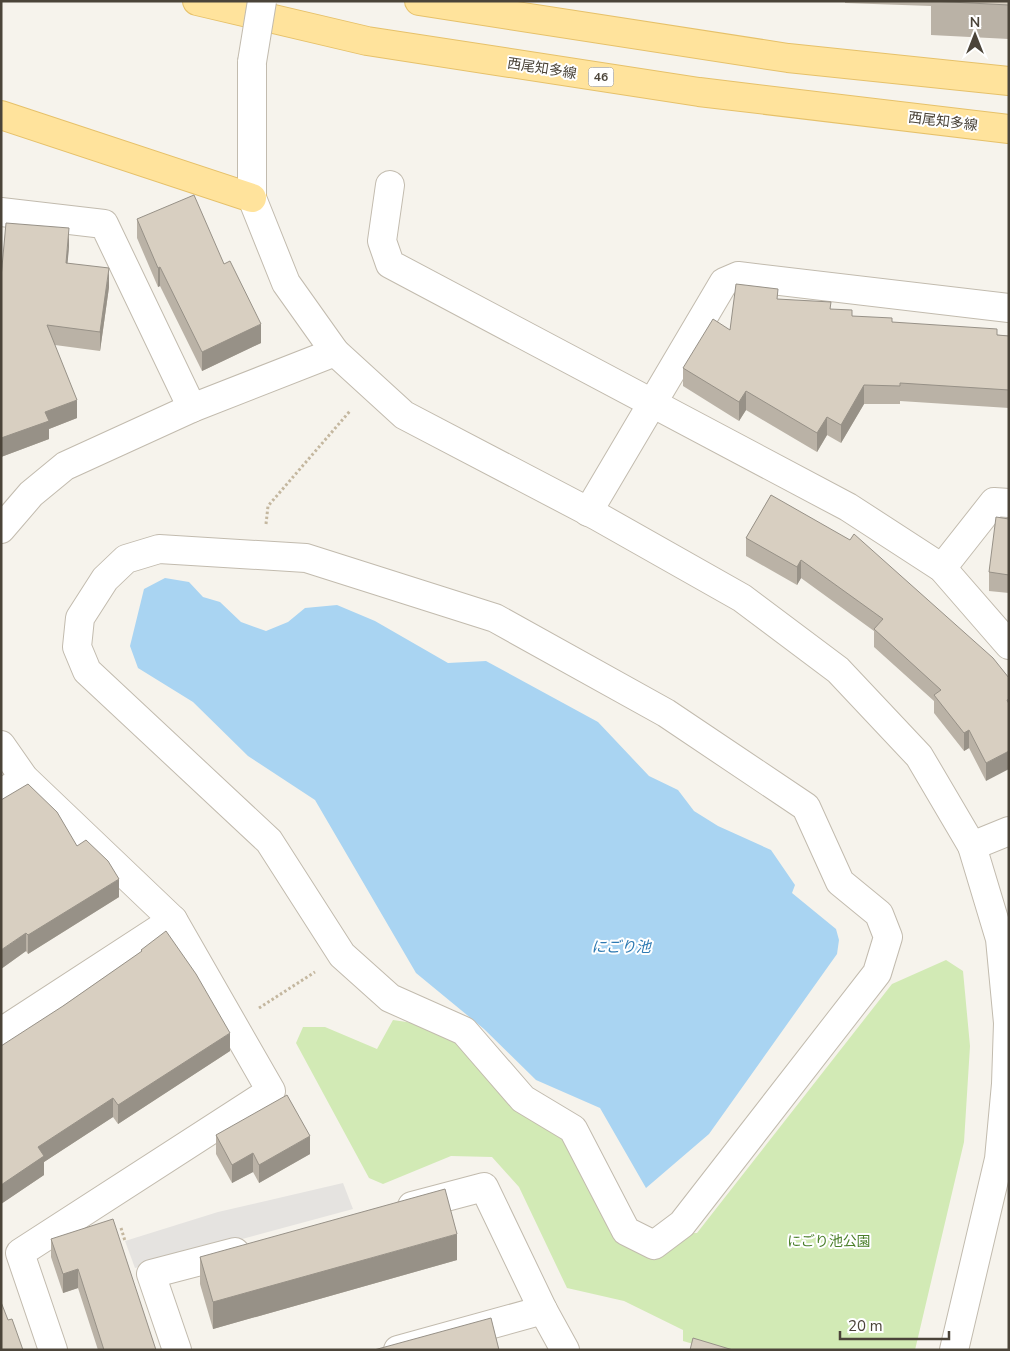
<svg xmlns="http://www.w3.org/2000/svg" width="1010" height="1351" font-family="'Nunito Sans','Noto Sans JP',sans-serif">
<rect width="100%" height="100%" fill="#f6f3ec"/>
<!-- green -->
<path fill="#d2eab5" d="M 946,960 L 963,971 L 970,1046 L 964,1142 L 915,1350 L 714,1350 L 683,1341 L 683,1330 L 624,1301 L 567,1288 L 519,1187 L 492,1157 L 451,1156 L 383,1184 L 369,1178 L 296,1043 L 303,1027 L 325,1027 L 377,1049 L 393,1020 L 427,1025 L 462,1039 L 567,1135 L 619,1235 L 697,1233 L 892,984 Z"/>
<!-- parking -->
<path fill="#e5e3e0" d="M 343,1183 L 353,1209 L 135,1268 L 125,1241 L 218,1212 Z"/>
<!-- water -->
<path fill="#a9d4f2" d="M 165,578 L 189,582 L 203,597 L 220,602 L 241,622 L 266,631 L 288,622 L 305,608 L 337,605 L 375,621 L 448,663 L 486,661 L 598,722 L 649,776 L 678,790 L 694,811 L 718,826 L 771,850 L 795,885 L 792,893 L 836,929 L 839,940 L 837,954 L 709,1134 L 646,1188 L 600,1108 L 536,1080 L 484,1029 L 416,973 L 315,800 L 248,756 L 193,702 L 138,668 L 130,646 L 144,589 Z"/>
<g fill="none" stroke-linecap="round" stroke-linejoin="round">
<defs>
<path id="pedestrian" d="M 159,549 L 306,558 L 495,618 L 666,713 L 806,807 L 840,882 L 879,914 L 888,937 L 877,973 L 682,1224 L 654,1245 L 626,1231 L 573,1129 L 523,1099 L 464,1031 L 390,998 L 342,955 L 269,841 L 87,671 L 77,647 L 80,618 L 105,579 L 126,559 Z"/>
<g id="minor">
<path d="M 390,185 L 382,241 L 390,264 L 848,507 L 942,568 L 1009,645"/>
<path d="M 1,212 L 104,224 L 192,408"/>
<path d="M 588,512 L 724,282 L 738,276 L 1009,308"/>
<path d="M 1,529 L 31,494 L 65,466 L 192,408 L 335,352"/>
<path d="M 942,568 L 994,502 L 1009,503"/>
<path d="M 1,745 L 24,778 L 173,920 L 271,1091 L 20,1253 L 53,1350"/>
<path d="M 1,794 L 24,778"/>
<path d="M 972,846 L 1009,831"/>
<path d="M 1,1032 L 173,920"/>
<path d="M 412,1206 L 484,1187 L 543,1310 L 565,1350"/>
<path d="M 177,1350 L 151,1274 L 235,1252"/>
<path d="M 398,1350 L 543,1310"/>
</g>
<path id="tertiary" d="M 252,62 L 252,198 L 286,283 L 335,352 L 404,415 L 597,516 L 742,598 L 838,670 L 919,756 L 972,846 L 1000,939 L 1008,1023 L 1006,1084 L 999,1159 L 954,1350"/>
<g id="primary">
<path d="M 197,1 L 367,41 L 699,92 L 1009,129"/>
<path d="M 419,1 L 788,58 L 1009,81"/>
<path d="M 1,115 L 252,198"/>
</g>
</defs>
<!-- pedestrian casing -->
<use href="#pedestrian" stroke="#c2bbae" stroke-width="30"/>
<!-- minor casing -->
<use href="#minor" stroke="#c2bbae" stroke-width="30"/>
<!-- tertiary casing -->
<use href="#tertiary" stroke="#c2bbae" stroke-width="30"/>
<!-- primary casing -->
<use href="#primary" stroke="#e6c16a" stroke-width="30"/>
<!-- path -->
<g stroke="#c4b79f" stroke-width="3" stroke-dasharray="2.5 2.5" stroke-linecap="butt">
<path d="M 266,524 L 268,506 L 350,411"/>
<path d="M 259,1008 L 315,972"/>
<path d="M 121,1228 L 125,1241"/>
</g>
<!-- pedestrian -->
<use href="#pedestrian" stroke="#fff" stroke-width="28"/>
<!-- minor -->
<use href="#minor" stroke="#fff" stroke-width="28"/>
<!-- tertiary -->
<use href="#tertiary" stroke="#fff" stroke-width="28"/>
<!-- primary -->
<use href="#primary" stroke="#ffe39c" stroke-width="28"/>
<defs>
<path id="tertiary-bridge" d="M 252,62 L 262,1"/>
</defs>
<!-- tertiary-bridge casing -->
<use href="#tertiary-bridge" stroke="#c2bbae" stroke-width="30" stroke-linecap="butt"/>
<!-- tertiary-bridge -->
<use href="#tertiary-bridge" stroke="#fff" stroke-width="28"/>
</g>
<!-- wall -->
<g fill="#bab2a6">
<path d="M 845,1 L 1009,1 L 1009,39 L 931,35 L 931,6 L 845,3 Z"/>
<path d="M 137,219 L 224,264 L 261,343 L 202,371 L 160,286 L 158,287 L 137,238 Z"/>
<path d="M 69,247 L 67,263 L 109,287 L 100,351 L 55,345 L 77,418 L 49,429 L 49,439 L 1,457 Z"/>
<path d="M 778,299 L 831,309 L 852,316 L 892,322 L 1009,336 L 1009,408 L 900,401 L 900,404 L 864,404 L 841,443 L 827,435 L 817,452 L 746,410 L 739,421 L 683,386 L 683,368 L 730,330 Z"/>
<path d="M 771,495 L 993,658 L 986,781 L 969,748 L 964,751 L 934,713 L 934,701 L 874,647 L 874,631 L 801,578 L 797,585 L 746,556 L 746,538 Z"/>
<path d="M 1009,519 L 1009,593 L 989,591 L 989,572 Z"/>
<path d="M 77,846 L 119,897 L 28,954 L 26,951 L 1,969 Z"/>
<path d="M 141,950 L 230,1051 L 118,1124 L 113,1117 L 44,1162 L 44,1175 L 1,1204 L 63,1006 L 141,952 Z"/>
<path d="M 216,1135 L 310,1154 L 259,1183 L 253,1172 L 232,1183 L 216,1154 Z"/>
<path d="M 51,1239 L 156,1350 L 98,1350 L 78,1288 L 63,1293 L 51,1257 Z"/>
<path d="M 200,1257 L 457,1260 L 213,1329 L 200,1284 Z"/>
</g>
<!-- shaded-wall -->
<g fill="#979187">
<path d="M 69,228 L 69,247 L 66,281 L 66,263 Z"/>
<path d="M 160,267 L 160,286 L 158,287 L 158,268 Z"/>
<path d="M 109,268 L 109,287 L 100,351 L 100,332 Z"/>
<path d="M 261,324 L 261,343 L 202,371 L 202,352 Z"/>
<path d="M 864,385 L 864,404 L 841,443 L 841,425 Z"/>
<path d="M 746,391 L 746,410 L 739,421 L 739,402 Z"/>
<path d="M 77,400 L 77,418 L 49,429 L 49,439 L 1,457 L 1,438 L 45,412 Z"/>
<path d="M 827,417 L 827,435 L 817,452 L 817,433 Z"/>
<path d="M 801,560 L 801,578 L 797,585 L 797,567 Z"/>
<path d="M 969,730 L 969,748 L 964,751 L 964,733 Z"/>
<path d="M 1009,751 L 1009,769 L 986,781 L 986,763 Z"/>
<path d="M 119,879 L 119,897 L 28,954 L 28,935 Z"/>
<path d="M 26,933 L 26,951 L 1,969 L 1,950 Z"/>
<path d="M 230,1033 L 230,1051 L 118,1124 L 118,1105 Z"/>
<path d="M 113,1098 L 113,1117 L 44,1162 L 44,1175 L 1,1204 L 1,1185 L 38,1147 Z"/>
<path d="M 310,1136 L 310,1154 L 259,1183 L 259,1165 Z"/>
<path d="M 253,1153 L 253,1172 L 232,1183 L 232,1165 Z"/>
<path d="M 457,1234 L 457,1260 L 213,1329 L 213,1302 Z"/>
<path d="M 78,1269 L 78,1288 L 63,1293 L 63,1274 Z"/>
</g>
<!-- building -->
<g fill="#d8cfc1" stroke="#979187">
<path d="M 931,1 L 1009,1 L 1009,5 Z"/>
<path d="M 194,195 L 224,264 L 230,261 L 261,324 L 202,352 L 160,267 L 158,268 L 137,219 Z"/>
<path d="M 6,223 L 69,228 L 66,263 L 109,268 L 100,332 L 47,325 L 77,400 L 45,412 L 49,421 L 1,438 L 1,278 Z"/>
<path d="M 736,284 L 778,289 L 777,299 L 831,302 L 830,309 L 852,310 L 852,316 L 892,318 L 892,322 L 997,329 L 997,335 L 1009,336 L 1009,390 L 900,383 L 900,386 L 864,385 L 841,425 L 827,417 L 817,433 L 746,391 L 739,402 L 683,368 L 713,319 L 730,330 Z"/>
<path d="M 771,495 L 850,540 L 854,534 L 993,658 L 1009,678 L 1009,699 L 1007,700 L 1009,704 L 1009,751 L 986,763 L 969,730 L 964,733 L 934,695 L 941,690 L 874,629 L 883,619 L 801,560 L 797,567 L 746,538 Z"/>
<path d="M 996,517 L 1009,519 L 1009,575 L 989,572 Z"/>
<path d="M 28,784 L 57,812 L 77,846 L 86,840 L 108,861 L 119,879 L 28,935 L 26,933 L 1,950 L 1,800 Z"/>
<path d="M 166,931 L 196,974 L 230,1033 L 118,1105 L 113,1098 L 38,1147 L 44,1156 L 1,1185 L 1,1046 L 63,1006 L 142,951 L 141,950 Z"/>
<path d="M 287,1095 L 310,1136 L 259,1165 L 253,1153 L 232,1165 L 216,1135 Z"/>
<path d="M 445,1189 L 457,1234 L 213,1302 L 200,1257 Z"/>
<path d="M 113,1219 L 156,1350 L 104,1350 L 78,1269 L 63,1274 L 51,1239 Z"/>
<path d="M 1,1302 L 8,1320 L 12,1319 L 23,1350 L 1,1350 Z"/>
<path d="M 491,1318 L 499,1350 L 374,1350 Z"/>
<path d="M 693,1338 L 733,1350 L 690,1350 Z"/>
</g>
<g text-anchor="middle" stroke-width="4" stroke-linejoin="round" paint-order="stroke">
<!-- shield labels -->
<rect fill="#fff" stroke="#817c74" stroke-width="1" x="588.5" y="67.5" width="25" height="19" rx="4"/>
<g font-size="12" font-weight="bold" fill="#4b4439">
<text x="601" y="81">46</text>
</g>
<!-- street labels -->
<g font-size="14" fill="#4b4439" stroke="#fff">
<text transform="translate(542 68) rotate(9)" y="5">西尾知多線</text>
<text transform="translate(943 121) rotate(7)" y="5">西尾知多線</text>
</g>
<!-- park labels -->
<g font-size="14" fill="#4a7f2a" stroke="#fff">
<text x="829" y="1246">にごり池公園</text>
</g>
<!-- water labels -->
<g font-size="15" font-style="italic" fill="#2e7ab2" stroke="#fff">
<text x="621" y="952">にごり池</text>
</g>
</g>
<!-- border -->
<rect width="1010" height="1351" fill="none" stroke="#4b4439" stroke-width="5"/>
<!-- north arrow -->
<g transform="translate(975 35)" stroke="#ffffff" stroke-width="4" paint-order="stroke">
<path d="M0-4L9 19L0 12L-9 19Z" fill="#4b4439"/>
<text y="-8" font-size="14" font-weight="bold" text-anchor="middle" fill="#4b4439">N</text>
</g>
<!-- scale -->
<path d="M840 1331v8h109v-8" fill="none" stroke="#4b4439" stroke-width="2.5"/>
<text x="848" y="1331" font-size="15" fill="#4b4439" stroke="#ffffff" stroke-width="4" paint-order="stroke">20 m</text>
</svg>
